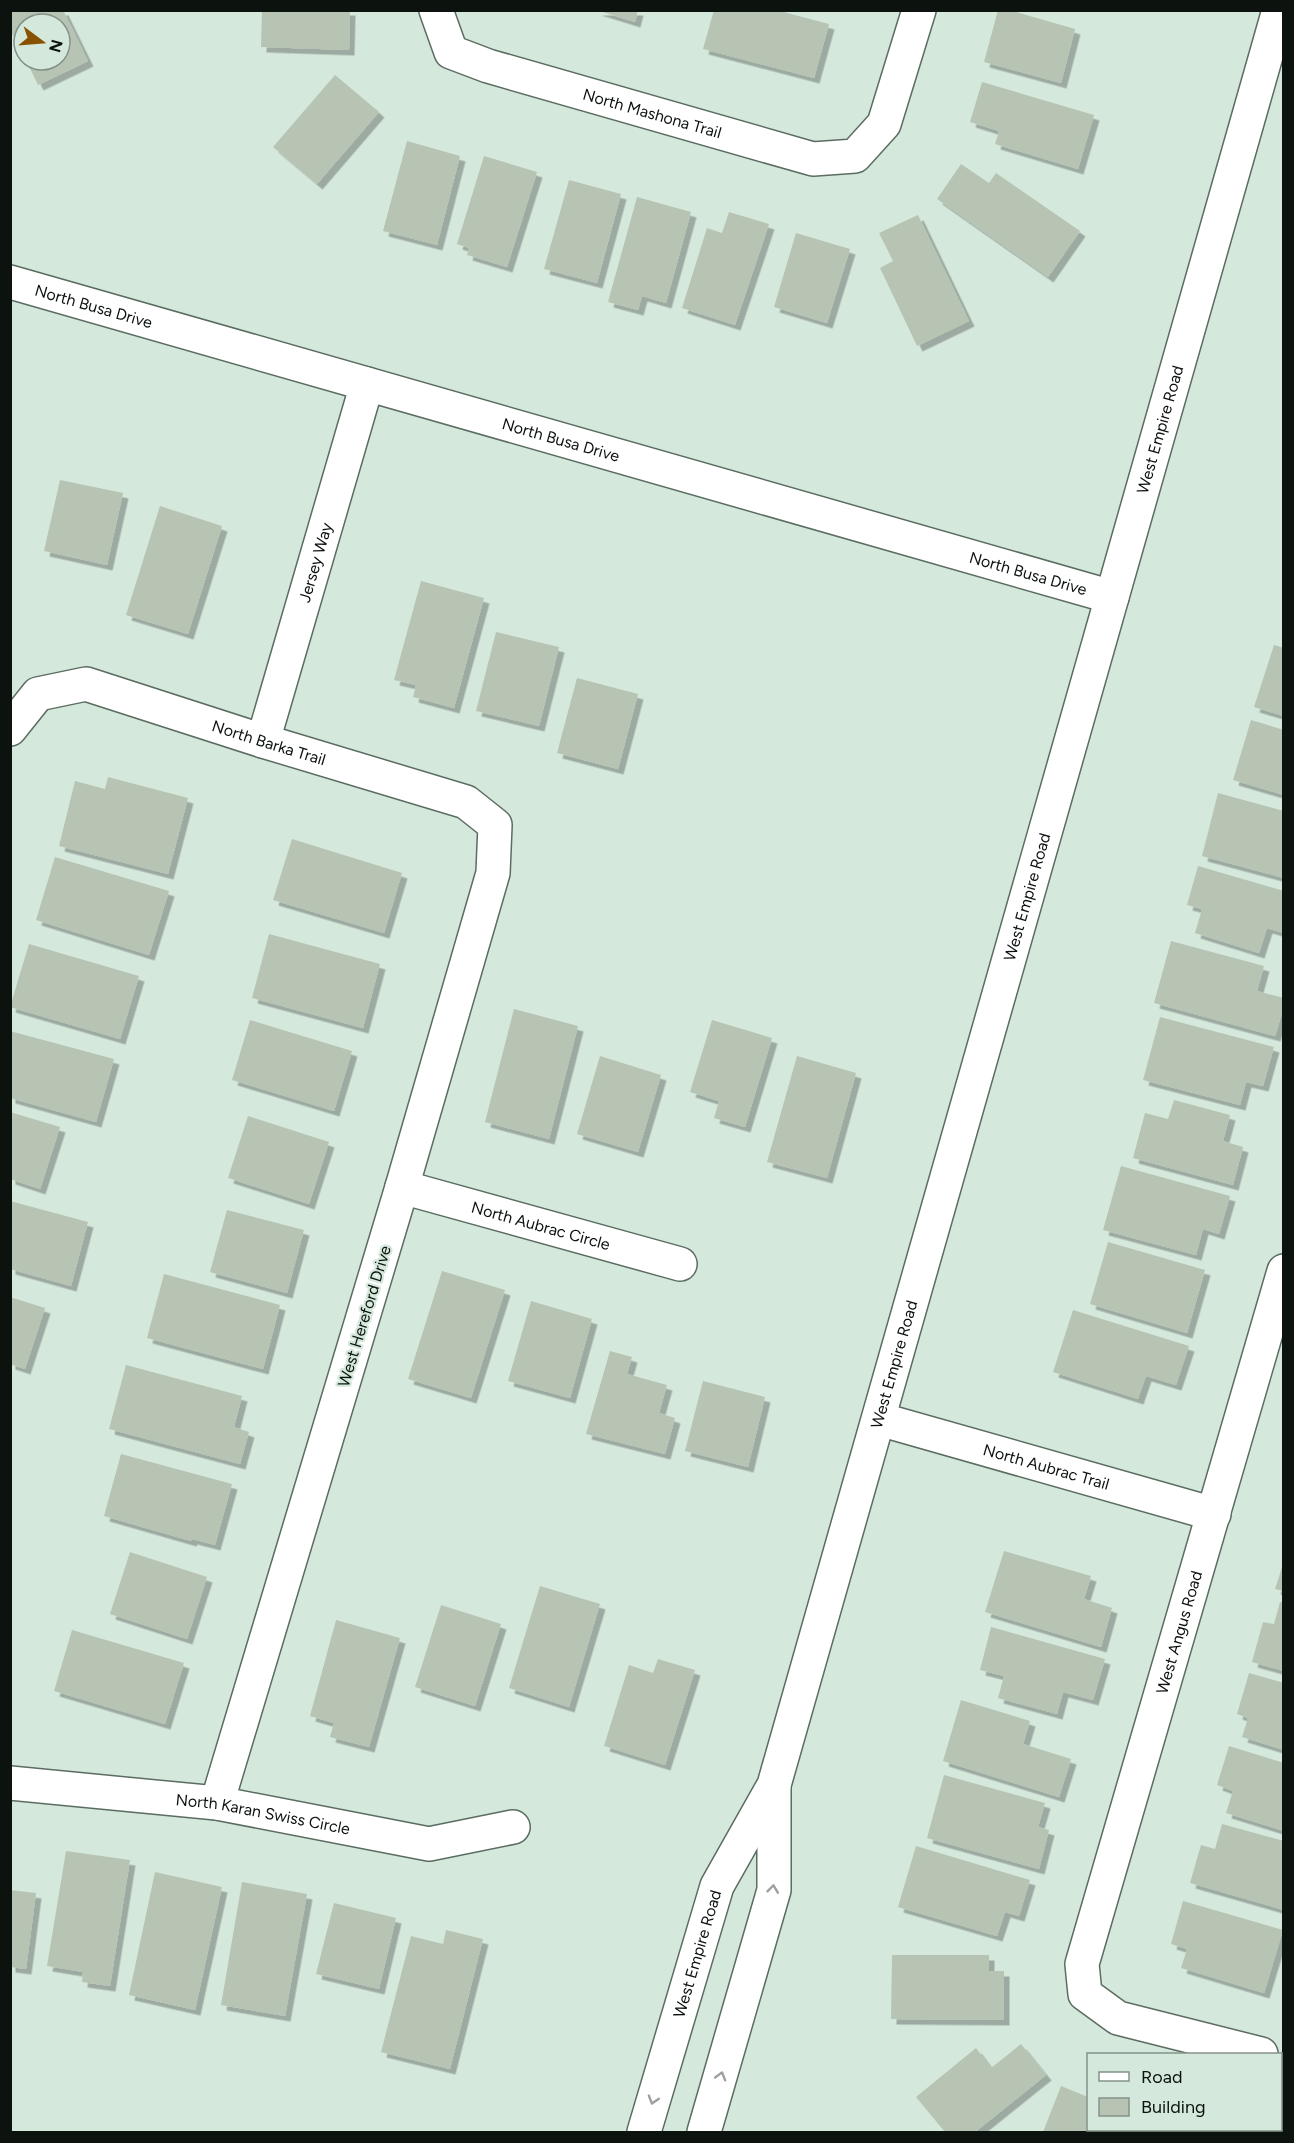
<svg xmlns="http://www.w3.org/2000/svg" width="1294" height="2143" font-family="Figtree,sans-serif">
<defs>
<filter id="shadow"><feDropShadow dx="5.5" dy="5.5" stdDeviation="0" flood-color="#0004"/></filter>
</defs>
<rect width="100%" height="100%" fill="#d5e8dc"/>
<!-- building -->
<g fill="#b7c4b4" filter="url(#shadow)">
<path d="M 10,10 L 63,10 L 88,61 L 38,85 L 26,60 L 60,60 L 60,24 L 24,24 L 24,57 L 10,30 Z"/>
<path d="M 262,10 L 350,10 L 349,50 L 261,47 Z"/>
<path d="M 596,10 L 638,10 L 635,22 Z"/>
<path d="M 714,10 L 776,10 L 829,24 L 814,78 L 703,49 Z"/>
<path d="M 998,10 L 1009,10 L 1075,29 L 1061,83 L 984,62 Z"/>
<path d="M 335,75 L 379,112 L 317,184 L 273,147 Z"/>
<path d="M 982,82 L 1094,115 L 1078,169 L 995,144 L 999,131 L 970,122 Z"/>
<path d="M 407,141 L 460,156 L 437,245 L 383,231 Z"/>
<path d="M 484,156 L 537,172 L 507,267 L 467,255 L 469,248 L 457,244 Z"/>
<path d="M 961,164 L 989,183 L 996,173 L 1080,231 L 1048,277 L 937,199 Z"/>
<path d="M 569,180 L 621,194 L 597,283 L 544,269 Z"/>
<path d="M 637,197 L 691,212 L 666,303 L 642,296 L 638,310 L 608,302 Z"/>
<path d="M 729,212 L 769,224 L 735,325 L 682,308 L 707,228 L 722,233 Z"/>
<path d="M 918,215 L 969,321 L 917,346 L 880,268 L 893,261 L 879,233 Z"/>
<path d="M 796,233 L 850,249 L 827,323 L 774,307 Z"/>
<path d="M 60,480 L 123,493 L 107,565 L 44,551 Z"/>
<path d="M 160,506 L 222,526 L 188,634 L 126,615 Z"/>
<path d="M 421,581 L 484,598 L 454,708 L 413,697 L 416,685 L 394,680 Z"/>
<path d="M 496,632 L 559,647 L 539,726 L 476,711 Z"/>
<path d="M 1274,645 L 1284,648 L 1284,716 L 1254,707 Z"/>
<path d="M 577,678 L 638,694 L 618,769 L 557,753 Z"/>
<path d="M 1251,720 L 1284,730 L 1284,795 L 1233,780 Z"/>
<path d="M 108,777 L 188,798 L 168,874 L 59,846 L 75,781 L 105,789 Z"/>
<path d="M 1218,793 L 1284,811 L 1284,878 L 1202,856 Z"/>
<path d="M 292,839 L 402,873 L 384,933 L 273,900 Z"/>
<path d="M 55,857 L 169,891 L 149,955 L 36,920 Z"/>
<path d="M 1198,866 L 1284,891 L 1284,933 L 1267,928 L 1259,953 L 1195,933 L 1202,909 L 1187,905 Z"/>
<path d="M 269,934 L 380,964 L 363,1028 L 252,998 Z"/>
<path d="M 1171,941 L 1264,966 L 1257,991 L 1284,998 L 1284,1007 L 1275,1036 L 1154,1003 Z"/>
<path d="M 29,944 L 139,976 L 120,1039 L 10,1007 Z"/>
<path d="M 514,1009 L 578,1026 L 549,1139 L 485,1122 Z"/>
<path d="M 1160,1017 L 1274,1047 L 1263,1086 L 1246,1082 L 1240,1105 L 1143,1080 Z"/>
<path d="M 250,1020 L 352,1051 L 334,1111 L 232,1080 Z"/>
<path d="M 712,1020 L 772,1038 L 745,1127 L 714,1118 L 719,1101 L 690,1092 Z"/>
<path d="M 10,1031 L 114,1059 L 96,1122 L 10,1098 Z"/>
<path d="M 600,1056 L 661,1075 L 638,1152 L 577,1134 Z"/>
<path d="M 797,1056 L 856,1073 L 827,1178 L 767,1162 Z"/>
<path d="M 1174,1100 L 1230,1115 L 1223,1141 L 1243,1147 L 1233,1185 L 1133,1158 L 1145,1113 L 1168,1119 Z"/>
<path d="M 10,1112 L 60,1127 L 40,1189 L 10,1179 Z"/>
<path d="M 248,1116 L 329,1142 L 309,1204 L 228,1178 Z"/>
<path d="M 1121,1166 L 1230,1196 L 1219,1234 L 1203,1229 L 1196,1255 L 1103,1230 Z"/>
<path d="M 10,1201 L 88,1222 L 71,1286 L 10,1269 Z"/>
<path d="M 227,1210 L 304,1230 L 287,1293 L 210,1272 Z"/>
<path d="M 1108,1242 L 1205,1270 L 1187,1333 L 1090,1304 Z"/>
<path d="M 442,1271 L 505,1290 L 471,1398 L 408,1379 Z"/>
<path d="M 164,1274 L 280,1305 L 263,1369 L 147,1338 Z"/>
<path d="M 10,1297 L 45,1308 L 25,1369 L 10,1364 Z"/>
<path d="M 531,1301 L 592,1319 L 570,1398 L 508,1381 Z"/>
<path d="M 1073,1310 L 1189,1346 L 1176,1385 L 1146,1376 L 1138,1399 L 1053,1372 Z"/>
<path d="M 610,1351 L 632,1357 L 627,1374 L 667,1385 L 659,1413 L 675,1418 L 665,1454 L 586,1434 Z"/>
<path d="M 126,1365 L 242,1396 L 234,1427 L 249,1432 L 240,1464 L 109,1429 Z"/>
<path d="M 703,1381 L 765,1397 L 748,1467 L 685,1451 Z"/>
<path d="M 121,1454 L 232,1484 L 215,1545 L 192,1539 L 191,1541 L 104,1516 Z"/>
<path d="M 1004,1551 L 1091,1576 L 1084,1599 L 1112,1608 L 1101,1647 L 985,1612 Z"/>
<path d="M 130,1552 L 207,1577 L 187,1639 L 110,1614 Z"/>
<path d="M 1284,1561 L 1284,1591 L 1275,1589 Z"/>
<path d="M 540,1586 L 600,1604 L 569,1707 L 509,1688 Z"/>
<path d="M 1280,1602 L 1284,1603 L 1284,1671 L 1252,1662 L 1263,1622 L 1274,1624 Z"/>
<path d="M 441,1605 L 501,1624 L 475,1706 L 415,1687 Z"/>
<path d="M 336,1620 L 400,1638 L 369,1747 L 330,1737 L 334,1723 L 310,1716 Z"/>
<path d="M 991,1627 L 1105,1659 L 1093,1700 L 1063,1692 L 1057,1714 L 998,1698 L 1004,1676 L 980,1670 Z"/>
<path d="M 72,1630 L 184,1663 L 165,1724 L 54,1691 Z"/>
<path d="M 658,1659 L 695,1670 L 665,1765 L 604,1746 L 629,1665 L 653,1673 Z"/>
<path d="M 1249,1673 L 1284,1683 L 1284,1750 L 1242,1737 L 1248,1718 L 1237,1714 Z"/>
<path d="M 961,1700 L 1030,1721 L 1023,1744 L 1071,1759 L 1059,1797 L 943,1761 Z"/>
<path d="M 1229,1746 L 1284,1763 L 1284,1831 L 1226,1813 L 1233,1791 L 1217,1785 Z"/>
<path d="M 944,1775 L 1045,1803 L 1038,1827 L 1049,1830 L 1039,1869 L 927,1838 Z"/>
<path d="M 1222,1824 L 1284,1841 L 1284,1910 L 1190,1883 L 1201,1845 L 1215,1849 Z"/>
<path d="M 916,1846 L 1030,1880 L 1019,1916 L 1005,1912 L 997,1936 L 898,1907 Z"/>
<path d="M 66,1851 L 130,1860 L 110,1986 L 82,1982 L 83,1972 L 47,1966 Z"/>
<path d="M 155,1872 L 222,1887 L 195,2010 L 129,1995 Z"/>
<path d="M 242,1882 L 307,1894 L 285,2016 L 221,2005 Z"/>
<path d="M 10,1890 L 36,1893 L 26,1969 L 10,1967 Z"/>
<path d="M 1183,1901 L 1283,1930 L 1264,1993 L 1181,1968 L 1187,1949 L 1171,1944 Z"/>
<path d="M 334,1903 L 396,1918 L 379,1989 L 316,1974 Z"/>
<path d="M 446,1930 L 483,1939 L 450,2069 L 381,2052 L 411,1936 L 443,1944 Z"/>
<path d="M 892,1955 L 989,1955 L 989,1971 L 1004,1971 L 1004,2020 L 891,2019 Z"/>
<path d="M 1021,2044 L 1046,2075 L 975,2132 L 945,2132 L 916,2097 L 976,2048 L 991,2068 Z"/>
<path d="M 1061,2086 L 1088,2097 L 1088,2130 L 1114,2130 L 1112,2132 L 1043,2132 Z"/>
<path d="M 1134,2130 L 1202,2130 L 1201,2132 L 1133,2132 Z"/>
<path d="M 1214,2130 L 1256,2130 L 1255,2132 L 1213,2132 Z"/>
</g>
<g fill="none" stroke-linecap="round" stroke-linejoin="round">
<defs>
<g id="minor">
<path id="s1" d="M 436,10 L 451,52 L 488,66 L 813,159 L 855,156 L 884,124 L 919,10"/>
<path id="s2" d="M 10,282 L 1112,597"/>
<path id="s3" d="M 10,729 L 38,694 L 86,684 L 263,741 L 466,802 L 495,825 L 493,873 L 402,1187 L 217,1803"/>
<path id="s4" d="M 263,741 L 367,384"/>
<path id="s5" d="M 402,1187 L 680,1264"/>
<path id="s6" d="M 879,1419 L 1214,1514"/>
<path id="s7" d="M 10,1783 L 217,1803 L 429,1844 L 513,1827"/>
<path id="s8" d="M 1261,2054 L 1118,2018 L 1085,1994 L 1082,1964 L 1284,1271"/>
</g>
<g id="tertiary">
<path id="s9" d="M 644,2132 L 717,1886 L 774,1785 L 1279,10"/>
<path d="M 704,2132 L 774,1890 L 774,1787"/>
</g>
</defs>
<!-- minor casing -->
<use href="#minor" stroke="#5b6c61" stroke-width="36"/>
<!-- tertiary casing -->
<use href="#tertiary" stroke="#5b6c61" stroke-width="36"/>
<!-- minor -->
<use href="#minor" stroke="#fff" stroke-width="33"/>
<!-- tertiary -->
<use href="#tertiary" stroke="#fff" stroke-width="33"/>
</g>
<!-- one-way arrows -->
<defs><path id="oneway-chevron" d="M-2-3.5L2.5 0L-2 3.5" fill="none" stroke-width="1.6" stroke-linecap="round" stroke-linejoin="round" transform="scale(1.5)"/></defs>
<g stroke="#9ea09f">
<use href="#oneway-chevron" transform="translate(773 1889) rotate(-83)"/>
<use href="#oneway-chevron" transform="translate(721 2076) rotate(-74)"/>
<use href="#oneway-chevron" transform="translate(653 2100) rotate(107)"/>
</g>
<g text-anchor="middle" stroke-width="4.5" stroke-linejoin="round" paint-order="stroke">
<!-- street labels -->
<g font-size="16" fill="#0c120e" stroke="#d5e8dc">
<text dy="6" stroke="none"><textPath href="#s1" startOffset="255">North Mashona Trail</textPath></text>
<text dy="6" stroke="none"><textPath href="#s2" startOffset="87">North Busa Drive</textPath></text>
<text dy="6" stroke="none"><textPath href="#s9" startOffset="1782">West Empire Road</textPath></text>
<text dy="6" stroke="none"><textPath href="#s2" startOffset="573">North Busa Drive</textPath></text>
<text dy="6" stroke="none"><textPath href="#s4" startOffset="186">Jersey Way</textPath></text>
<text dy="6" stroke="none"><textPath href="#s2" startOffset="1059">North Busa Drive</textPath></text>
<text dy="6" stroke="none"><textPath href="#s3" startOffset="286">North Barka Trail</textPath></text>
<text dy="6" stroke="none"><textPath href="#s9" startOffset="1296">West Empire Road</textPath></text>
<text dy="6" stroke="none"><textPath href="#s5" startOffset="144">North Aubrac Circle</textPath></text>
<text transform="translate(364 1316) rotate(-73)" y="6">West Hereford Drive</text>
<text dy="6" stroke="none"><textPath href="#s9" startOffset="810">West Empire Road</textPath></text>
<text dy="6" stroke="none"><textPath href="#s6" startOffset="174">North Aubrac Trail</textPath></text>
<text dy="6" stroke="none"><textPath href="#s8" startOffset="564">West Angus Road</textPath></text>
<text dy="6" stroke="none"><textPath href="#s7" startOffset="255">North Karan Swiss Circle</textPath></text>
<text dy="6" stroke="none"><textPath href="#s9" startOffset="186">West Empire Road</textPath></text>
</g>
</g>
<!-- border -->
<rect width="1294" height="2143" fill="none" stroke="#0c120e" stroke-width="24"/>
<!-- legend -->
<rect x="1087" y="2053" width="195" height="78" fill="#d5e8dc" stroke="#85928a" stroke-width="1.5"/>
<rect x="1099" y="2072" width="30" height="9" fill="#ffffff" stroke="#85928a" stroke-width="1.5"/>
<text x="1141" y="2083" font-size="18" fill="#0c120e">Road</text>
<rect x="1099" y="2098" width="30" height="18" fill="#b7c4b4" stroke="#85928a" stroke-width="1.5"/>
<text x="1141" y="2113" font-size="18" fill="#0c120e">Building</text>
<!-- north arrow -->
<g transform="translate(42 42) rotate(106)"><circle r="28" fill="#d5e8dc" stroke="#85928a" stroke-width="1.5"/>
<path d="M0-4.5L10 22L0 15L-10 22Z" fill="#885200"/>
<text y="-9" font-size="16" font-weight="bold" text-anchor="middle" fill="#0c120e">N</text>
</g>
</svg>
